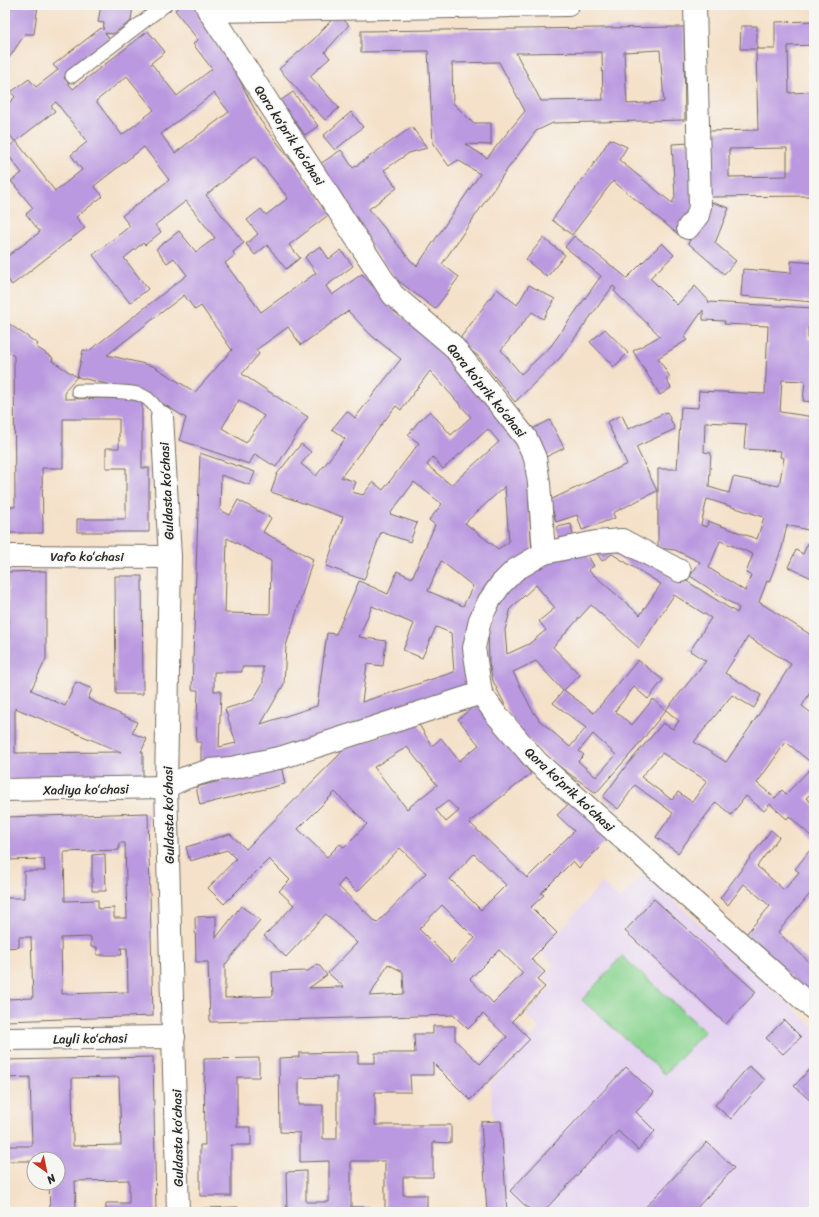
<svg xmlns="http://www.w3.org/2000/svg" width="819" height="1217" font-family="Sriracha,sans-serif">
<rect width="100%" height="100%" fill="#f6f6f2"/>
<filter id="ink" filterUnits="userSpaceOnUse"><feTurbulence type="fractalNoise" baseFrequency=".025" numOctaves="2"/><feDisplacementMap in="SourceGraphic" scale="8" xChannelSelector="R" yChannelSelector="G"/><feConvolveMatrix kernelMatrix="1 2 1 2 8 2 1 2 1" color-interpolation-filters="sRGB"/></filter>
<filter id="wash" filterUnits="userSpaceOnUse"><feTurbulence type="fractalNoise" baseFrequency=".012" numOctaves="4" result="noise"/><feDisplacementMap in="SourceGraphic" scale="16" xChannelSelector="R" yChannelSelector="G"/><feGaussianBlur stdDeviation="0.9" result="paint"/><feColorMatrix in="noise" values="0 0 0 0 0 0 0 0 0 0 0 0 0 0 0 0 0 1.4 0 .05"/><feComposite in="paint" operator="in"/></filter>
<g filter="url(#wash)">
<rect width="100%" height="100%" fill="#f5e1c9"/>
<!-- built -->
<path fill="#e5d3f1" d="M 644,874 L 814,1027 L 814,1212 L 507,1212 L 501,1121 L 493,1121 L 490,1083 L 540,1028 L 526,1015 L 553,985 L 544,976 L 554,965 L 541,952 L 602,883 L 620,899 Z"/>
<!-- green -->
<path fill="#8bd592" stroke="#5b805e" d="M 622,956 L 705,1031 L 665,1074 L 582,1000 Z"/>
<g id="blocks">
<!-- building -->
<g fill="#ba99e0" fill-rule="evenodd">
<path d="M 5,5 L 38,5 L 34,34 L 25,34 L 5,64 Z"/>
<path d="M 101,5 L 133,5 L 131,21 L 113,34 L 105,33 L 111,41 L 64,78 L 73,89 L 148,31 L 165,52 L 151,63 L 177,96 L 212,69 L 193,44 L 198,40 L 175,10 L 181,5 L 194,5 L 237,75 L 260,120 L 331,213 L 289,245 L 300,258 L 286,269 L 267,245 L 255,255 L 246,244 L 258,234 L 247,220 L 261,209 L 266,215 L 288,198 L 255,156 L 206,195 L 244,243 L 233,252 L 235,255 L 225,263 L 261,312 L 316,273 L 305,257 L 320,246 L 329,259 L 341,250 L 353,266 L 326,286 L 332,295 L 362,274 L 397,313 L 446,349 L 521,433 L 527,470 L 532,554 L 480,615 L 477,690 L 243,765 L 201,766 L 201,742 L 196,742 L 198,690 L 192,690 L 200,453 L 255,472 L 250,485 L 221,475 L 220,510 L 230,515 L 238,500 L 271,518 L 263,532 L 313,559 L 286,646 L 284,684 L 261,724 L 317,706 L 327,633 L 336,634 L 359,581 L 388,594 L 397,571 L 412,578 L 435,525 L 429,520 L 442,504 L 414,482 L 390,514 L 417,523 L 410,542 L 381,532 L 364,580 L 326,566 L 343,517 L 271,492 L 277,474 L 301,444 L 311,452 L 301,464 L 316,476 L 345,439 L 332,429 L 347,411 L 355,418 L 401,359 L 372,336 L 348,311 L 301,345 L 288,327 L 256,350 L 259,354 L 242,374 L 308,417 L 276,467 L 255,454 L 249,464 L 179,440 L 186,418 L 146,393 L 77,377 L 65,390 L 65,399 L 142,398 L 142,468 L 149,468 L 149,532 L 77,532 L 77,519 L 126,519 L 126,468 L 106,468 L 106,448 L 119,448 L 119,419 L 63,419 L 63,468 L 42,468 L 43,533 L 5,533 L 5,507 L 15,507 L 14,356 L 5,350 L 5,321 L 38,344 L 36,347 L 53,358 L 52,361 L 77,377 L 83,350 L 89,351 L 187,275 L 174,258 L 167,263 L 156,249 L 179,231 L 196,252 L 215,238 L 186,201 L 155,225 L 161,232 L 145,245 L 143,243 L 124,258 L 148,289 L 130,303 L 106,272 L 93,255 L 130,226 L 122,216 L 169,180 L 144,147 L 94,186 L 103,196 L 76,217 L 85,228 L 12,285 L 5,276 L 5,258 L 40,232 L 26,214 L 33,208 L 11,181 L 22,173 L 5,151 L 5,150 L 15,142 L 7,131 L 5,133 L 5,107 L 15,97 L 11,92 L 29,79 L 36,87 L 58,70 L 53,65 L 101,28 L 103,30 L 104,23 L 98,22 ZM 127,76 L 154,110 L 122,135 L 96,101 ZM 214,93 L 229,112 L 175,153 L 161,134 ZM 56,102 L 87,142 L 71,155 L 82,170 L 55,191 L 16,141 L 55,111 L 51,106 ZM 184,295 L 195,310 L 201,306 L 232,350 L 195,392 L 153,366 L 107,355 ZM 430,371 L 471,417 L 451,435 L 430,411 L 418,422 L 408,435 L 419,443 L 383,490 L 373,482 L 363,495 L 352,492 L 356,482 L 341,477 L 396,406 L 401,410 ZM 239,400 L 264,416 L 246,443 L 222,428 ZM 488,429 L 499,442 L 451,485 L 427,465 L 433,457 L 443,469 ZM 505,486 L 509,542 L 498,549 L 465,523 ZM 227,538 L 271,561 L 270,614 L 225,613 ZM 441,561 L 473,586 L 463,606 L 428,591 ZM 372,606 L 414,624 L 403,650 L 422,658 L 436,627 L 451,633 L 454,672 L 362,702 L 367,664 L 383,666 L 386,641 L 359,637 ZM 242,667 L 263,667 L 263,683 L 253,700 L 225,709 L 236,743 L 219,747 L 221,691 L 214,691 L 214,672 L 242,672 Z"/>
<path d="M 337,14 L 349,25 L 325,52 L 330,58 L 310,76 L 339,108 L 325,120 L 279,69 L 314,39 Z"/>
<path d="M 814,21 L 814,45 L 788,46 L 789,93 L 814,92 L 814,129 L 812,129 L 812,148 L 814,148 L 814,213 L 812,213 L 812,196 L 710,197 L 709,131 L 758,130 L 756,49 L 775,49 L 775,22 ZM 787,148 L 787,176 L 729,177 L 729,149 Z"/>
<path d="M 741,26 L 757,26 L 757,49 L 740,49 Z"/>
<path d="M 684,27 L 685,120 L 553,123 L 536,131 L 506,171 L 442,264 L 459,277 L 435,309 L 396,279 L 339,203 L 344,199 L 320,164 L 341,150 L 353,168 L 412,127 L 427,148 L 409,153 L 384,170 L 397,188 L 369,209 L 411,261 L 417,266 L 480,174 L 458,160 L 449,166 L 433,144 L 428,51 L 361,52 L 361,31 ZM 660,50 L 664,102 L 627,104 L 624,52 ZM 602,52 L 603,100 L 541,101 L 516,53 ZM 499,62 L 525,111 L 487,158 L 465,144 L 491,145 L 491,123 L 473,123 L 453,103 L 452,63 Z"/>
<path d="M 293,92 L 318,126 L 305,135 L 280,101 Z"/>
<path d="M 351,112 L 363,127 L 335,150 L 323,136 Z"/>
<path d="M 610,139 L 627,147 L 619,160 L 672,203 L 675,197 L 672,144 L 691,143 L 694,208 L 679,235 L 613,181 L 572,235 L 552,220 L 593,165 Z"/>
<path d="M 708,201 L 729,208 L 715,243 L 736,261 L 724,274 L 688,243 L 703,220 Z"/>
<path d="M 574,236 L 627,278 L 662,243 L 674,255 L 650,278 L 677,305 L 695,286 L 709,301 L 708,302 L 814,308 L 814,328 L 808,328 L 808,339 L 814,340 L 814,402 L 803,401 L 805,381 L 782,380 L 780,412 L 814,417 L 814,525 L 812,531 L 787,525 L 782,548 L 769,582 L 767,581 L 759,602 L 811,635 L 814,629 L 814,686 L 802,706 L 814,715 L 814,765 L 786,742 L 757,783 L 775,798 L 782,790 L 786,794 L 814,765 L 814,791 L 806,798 L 814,805 L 814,839 L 789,816 L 787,819 L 770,804 L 764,811 L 746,796 L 731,815 L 716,802 L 678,853 L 656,837 L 673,813 L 635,785 L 618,809 L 603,797 L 626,766 L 663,723 L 673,729 L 679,721 L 666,710 L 635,749 L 596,793 L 556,764 L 523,735 L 513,721 L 493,681 L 489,663 L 488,629 L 497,597 L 522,570 L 584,549 L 594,566 L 588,570 L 640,615 L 661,584 L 612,554 L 602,561 L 594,549 L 619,543 L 685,580 L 737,613 L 739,608 L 690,576 L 700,562 L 675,550 L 658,548 L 658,469 L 677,469 L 681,407 L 698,408 L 699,391 L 765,394 L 768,326 L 724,324 L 725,321 L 703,320 L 703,310 L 684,337 L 687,340 L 658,358 L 670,377 L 666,379 L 671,388 L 660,395 L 633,351 L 660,336 L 614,291 L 616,289 L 613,286 L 560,358 L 515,402 L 478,356 L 458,341 L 497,289 L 517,305 L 529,285 L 555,299 L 543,319 L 532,312 L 501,350 L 521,374 L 551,346 L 601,276 L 565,247 ZM 705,422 L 746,424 L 744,449 L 781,451 L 780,457 L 784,458 L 779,486 L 733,477 L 729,493 L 709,487 L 711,453 L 704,452 ZM 707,499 L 764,517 L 757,539 L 708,521 L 707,527 L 701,525 ZM 720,541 L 753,554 L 746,573 L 751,575 L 745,591 L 709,568 ZM 536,585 L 555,608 L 539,621 L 546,630 L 529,644 L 507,654 L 505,630 L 511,608 ZM 674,595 L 711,618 L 690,651 L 706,661 L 666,710 L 653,699 L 632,725 L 615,711 L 634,687 L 648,699 L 663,680 L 638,660 L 594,713 L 564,690 L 580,675 L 553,647 L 591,605 L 639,648 ZM 748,637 L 791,664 L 768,701 L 726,762 L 694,742 L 732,695 L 754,708 L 761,695 L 725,673 ZM 536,661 L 563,691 L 553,703 L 586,728 L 570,747 L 539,720 L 531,708 L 513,672 ZM 593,734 L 616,755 L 596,777 L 578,761 L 584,755 L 579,751 ZM 662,753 L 707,781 L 692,802 L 678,792 L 672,800 L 641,777 Z"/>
<path d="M 543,238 L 565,255 L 547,277 L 526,260 Z"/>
<path d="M 791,261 L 814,263 L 814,302 L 741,296 L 743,269 L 791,273 Z"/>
<path d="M 605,329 L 628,353 L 614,367 L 590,342 Z"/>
<path d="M 667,412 L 675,429 L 636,447 L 657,491 L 613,513 L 615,518 L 582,530 L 577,515 L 556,522 L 550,500 L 627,464 L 607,422 L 622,415 L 628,429 Z"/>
<path d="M 550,420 L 564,448 L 546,457 L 532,429 Z"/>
<path d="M 571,524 L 574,541 L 560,543 L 557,527 Z"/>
<path d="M 809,541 L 814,544 L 814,579 L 788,567 L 796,550 L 803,554 Z"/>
<path d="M 46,571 L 46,659 L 31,690 L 65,706 L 76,682 L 92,689 L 88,699 L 137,722 L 132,733 L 147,739 L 141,752 L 143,752 L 143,778 L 5,780 L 5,656 L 9,656 L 8,572 ZM 15,708 L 73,732 L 121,752 L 15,753 Z"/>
<path d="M 115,576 L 142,576 L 143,694 L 116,694 Z"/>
<path d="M 477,704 L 531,774 L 469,822 L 527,878 L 574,831 L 557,815 L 572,801 L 609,838 L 579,868 L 573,861 L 541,893 L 544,895 L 531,907 L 557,933 L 531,959 L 545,972 L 537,980 L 545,987 L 512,1021 L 530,1039 L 470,1100 L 433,1063 L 433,1075 L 410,1075 L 411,1092 L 375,1092 L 375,1125 L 451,1125 L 451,1143 L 433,1142 L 433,1177 L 403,1177 L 403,1195 L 427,1195 L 427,1212 L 385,1212 L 385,1161 L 351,1161 L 351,1207 L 370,1207 L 370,1212 L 287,1212 L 286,1172 L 306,1171 L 306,1202 L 329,1202 L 329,1161 L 300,1162 L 300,1133 L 280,1132 L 279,1058 L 299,1057 L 299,1053 L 358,1052 L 358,1063 L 375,1063 L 375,1053 L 415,1053 L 414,1034 L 433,1034 L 433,1026 L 455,1026 L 455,1040 L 480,1064 L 507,1037 L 483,1014 L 468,1029 L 453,1015 L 210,1022 L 208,962 L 196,962 L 195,917 L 216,916 L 216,938 L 241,906 L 260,920 L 225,965 L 225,998 L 273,996 L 272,972 L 308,971 L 318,964 L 327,975 L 309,988 L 344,987 L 328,973 L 357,943 L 326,914 L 286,957 L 264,936 L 294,905 L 279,891 L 290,880 L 269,859 L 224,904 L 208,888 L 236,859 L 227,850 L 190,861 L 186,847 L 230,834 L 246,849 L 341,753 L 339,750 L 418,723 L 432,746 L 441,738 L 459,761 L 479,745 L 458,719 ZM 407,747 L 437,785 L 407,809 L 374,767 ZM 335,792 L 367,824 L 344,847 L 340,844 L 327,857 L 298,829 ZM 448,801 L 459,811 L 446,822 L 436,810 ZM 400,848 L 426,873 L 377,923 L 338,886 L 344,879 L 357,892 ZM 474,854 L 506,885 L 481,910 L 450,879 ZM 442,905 L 475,938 L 452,962 L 419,929 ZM 499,950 L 523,973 L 493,1003 L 470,979 ZM 388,964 L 403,972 L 404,994 L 370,996 ZM 337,1077 L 337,1139 L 323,1139 L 323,1105 L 299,1105 L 299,1078 Z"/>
<path d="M 281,766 L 285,784 L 200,805 L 196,787 Z"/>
<path d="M 148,813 L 153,1016 L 5,1021 L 5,991 L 6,991 L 7,999 L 33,998 L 31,937 L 19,937 L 19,947 L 5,948 L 5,898 L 24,898 L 24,871 L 45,871 L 44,859 L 5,860 L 5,817 ZM 119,843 L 125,843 L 127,918 L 114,918 L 114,908 L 98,909 L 98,900 L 65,901 L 64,852 L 119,850 ZM 91,937 L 91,947 L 97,947 L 97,955 L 122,955 L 121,948 L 127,948 L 128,992 L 62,994 L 61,938 Z"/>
<path d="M 771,830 L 779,837 L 757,866 L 784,890 L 799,872 L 795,869 L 810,850 L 814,854 L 814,889 L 778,932 L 814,967 L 814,1000 L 746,934 L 770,906 L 744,884 L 728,905 L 720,898 Z"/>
<path d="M 105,854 L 106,891 L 92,891 L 92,855 Z"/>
<path d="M 654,899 L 756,992 L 726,1024 L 625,931 Z"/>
<path d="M 784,1020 L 801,1037 L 783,1054 L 766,1038 Z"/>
<path d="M 153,1057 L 156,1212 L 106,1212 L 106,1203 L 129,1203 L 129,1180 L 75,1181 L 76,1212 L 50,1212 L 49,1183 L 58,1183 L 58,1159 L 34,1159 L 34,1176 L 31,1176 L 30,1161 L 5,1161 L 5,1146 L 32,1146 L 30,1077 L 5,1078 L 5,1060 ZM 119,1077 L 121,1145 L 73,1146 L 72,1078 Z"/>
<path d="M 259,1058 L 259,1077 L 237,1077 L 237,1127 L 251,1127 L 251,1145 L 231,1145 L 231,1196 L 200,1196 L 200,1145 L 205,1145 L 204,1059 Z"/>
<path d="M 814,1065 L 814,1104 L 794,1086 Z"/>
<path d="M 749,1066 L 765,1080 L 731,1119 L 715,1105 Z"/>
<path d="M 626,1067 L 654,1093 L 636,1112 L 655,1131 L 638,1150 L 618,1131 L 543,1212 L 532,1212 L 510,1191 Z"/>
<path d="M 501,1121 L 507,1212 L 487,1212 L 481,1122 Z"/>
<path d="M 707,1142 L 734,1168 L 693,1212 L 641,1212 Z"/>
<path d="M 238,1207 L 239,1212 L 202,1212 L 202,1208 Z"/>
</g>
</g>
</g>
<g filter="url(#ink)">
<use href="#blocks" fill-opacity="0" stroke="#726b62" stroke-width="1"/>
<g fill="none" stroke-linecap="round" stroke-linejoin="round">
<defs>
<g id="lane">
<path d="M 72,76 L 165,5"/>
<path d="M 78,391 C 93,391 129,390 141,395 C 151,399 157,408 162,417"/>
</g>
<g id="street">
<path d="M 206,5 L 209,11 L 568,5"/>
<path d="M 209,11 L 393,295 L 452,345 L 526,438 L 535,458 L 539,483 L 544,553 L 515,570 L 501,584 L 489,601 L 480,620 L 474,648 L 481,693 L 495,713 L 537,762 L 814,1009"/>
<path d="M 688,228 L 698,215 L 700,206 L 695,5"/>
<path d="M 162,417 L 170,557 L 166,787 L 178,1212"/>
<path d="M 544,553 L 596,542 L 622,540 L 680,571"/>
<path d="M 5,556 L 170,557"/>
<path d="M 5,790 L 166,787 L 185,778 L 211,770 L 231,768 L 283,757 L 481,693"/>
<path d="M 5,1039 L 174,1037"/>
</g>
</defs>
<!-- lane casing -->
<use href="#lane" stroke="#726b62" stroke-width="15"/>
<!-- street casing -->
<use href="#street" stroke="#726b62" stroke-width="24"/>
<!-- lane -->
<use href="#lane" stroke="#fff" stroke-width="13"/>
<!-- street -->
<use href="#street" stroke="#fff" stroke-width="22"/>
</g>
</g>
<g text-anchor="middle" stroke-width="3" stroke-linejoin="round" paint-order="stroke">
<!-- street labels -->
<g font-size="13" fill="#2b2b2b" stroke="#f6f6f2">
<text transform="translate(290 135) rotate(57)" y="5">Qora koʻprik koʻchasi</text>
<text transform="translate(487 390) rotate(51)" y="5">Qora koʻprik koʻchasi</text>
<text transform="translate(166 491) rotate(-93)" y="5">Guldasta koʻchasi</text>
<text x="87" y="561">Vafo koʻchasi</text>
<text transform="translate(86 789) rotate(-1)" y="5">Xadiya koʻchasi</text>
<text transform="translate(570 789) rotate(43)" y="5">Qora koʻprik koʻchasi</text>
<text transform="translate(168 815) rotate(-91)" y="5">Guldasta koʻchasi</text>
<text transform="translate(90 1038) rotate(-1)" y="5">Layli koʻchasi</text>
<text transform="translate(177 1138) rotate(-91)" y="5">Guldasta koʻchasi</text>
</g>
</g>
<!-- margin -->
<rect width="819" height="1217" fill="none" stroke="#f6f6f2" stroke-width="20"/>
<!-- north arrow -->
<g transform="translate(46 1171) rotate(147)"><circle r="19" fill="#f6f6f2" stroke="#a5a5a2"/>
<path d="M0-3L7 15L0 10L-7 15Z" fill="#c8321e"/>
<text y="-6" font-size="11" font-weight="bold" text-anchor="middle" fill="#2b2b2b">N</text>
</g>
</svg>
